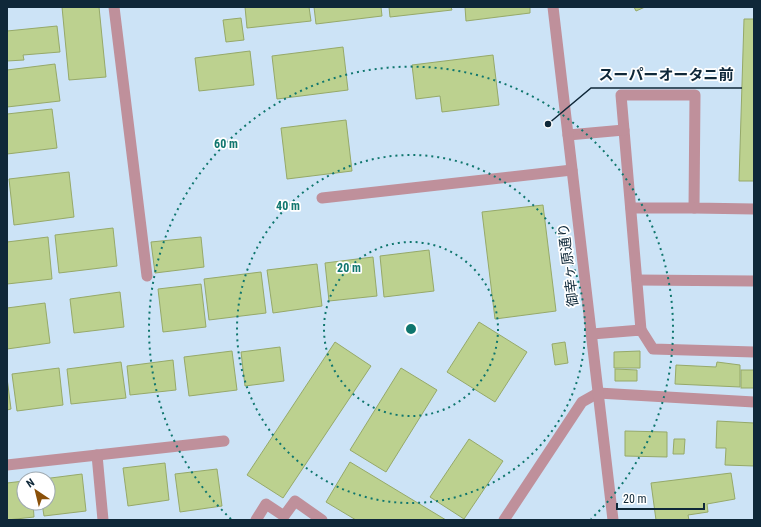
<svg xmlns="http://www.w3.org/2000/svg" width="761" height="527" font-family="'Roboto Condensed','Noto Sans JP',sans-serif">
<rect width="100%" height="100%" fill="#cce3f6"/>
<!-- building -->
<g fill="#bcd18f" stroke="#96a969">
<path d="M 62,7 L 99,7 L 106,77 L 69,80 Z"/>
<path d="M 245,7 L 309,7 L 311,21 L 247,28 Z"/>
<path d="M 314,7 L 381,7 L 382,16 L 316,24 Z"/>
<path d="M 389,7 L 451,7 L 452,10 L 390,17 Z"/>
<path d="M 465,7 L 530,7 L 530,13 L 466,21 Z"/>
<path d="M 634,7 L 645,7 L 636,11 Z"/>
<path d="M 241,18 L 244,40 L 226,42 L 223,20 Z"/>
<path d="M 744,19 L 754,19 L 754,181 L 739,181 Z"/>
<path d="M 57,26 L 60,52 L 23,55 L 24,60 L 7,61 L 7,31 Z"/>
<path d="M 343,47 L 348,90 L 277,99 L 272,56 Z"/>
<path d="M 250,51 L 254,85 L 199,91 L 195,58 Z"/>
<path d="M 493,55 L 499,105 L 442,112 L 440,96 L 416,99 L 412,65 Z"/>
<path d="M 55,64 L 60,101 L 7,107 L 7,70 Z"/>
<path d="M 52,109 L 57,148 L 7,154 L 7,114 Z"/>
<path d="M 346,120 L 352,171 L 287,179 L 281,128 Z"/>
<path d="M 69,172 L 74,217 L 14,225 L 9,179 Z"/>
<path d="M 543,205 L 556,311 L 495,319 L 482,212 Z"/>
<path d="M 113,228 L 117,266 L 59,273 L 55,235 Z"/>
<path d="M 48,237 L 52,279 L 7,284 L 7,242 Z"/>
<path d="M 201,237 L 204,267 L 155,273 L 151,242 Z"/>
<path d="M 429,250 L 434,291 L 384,297 L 380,256 Z"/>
<path d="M 373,257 L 377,296 L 329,301 L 325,263 Z"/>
<path d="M 317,264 L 322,306 L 273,313 L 267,270 Z"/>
<path d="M 261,272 L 266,313 L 209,320 L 204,279 Z"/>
<path d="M 201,284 L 206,327 L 163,332 L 158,289 Z"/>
<path d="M 120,292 L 124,327 L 74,333 L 70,299 Z"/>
<path d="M 45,303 L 50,343 L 7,349 L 7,308 Z"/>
<path d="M 479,322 L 527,352 L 495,402 L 447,372 Z"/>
<path d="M 335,342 L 371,366 L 283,498 L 247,475 Z"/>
<path d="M 565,342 L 568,363 L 555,365 L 552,344 Z"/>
<path d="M 280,347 L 284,381 L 245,386 L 241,352 Z"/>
<path d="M 232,351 L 237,390 L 189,396 L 184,357 Z"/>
<path d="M 640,351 L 640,368 L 614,368 L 614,352 Z"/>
<path d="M 173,360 L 176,390 L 130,395 L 127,366 Z"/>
<path d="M 121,362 L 126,398 L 71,404 L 67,369 Z"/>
<path d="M 717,362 L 740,365 L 740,387 L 675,384 L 676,365 L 716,367 Z"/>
<path d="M 59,368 L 63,405 L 17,411 L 12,374 Z"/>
<path d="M 401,368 L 437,390 L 386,472 L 350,450 Z"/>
<path d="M 615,369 L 637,370 L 637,381 L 615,381 Z"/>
<rect x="741" y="370" width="13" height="18"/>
<path d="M 7,378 L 11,409 L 7,410 Z"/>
<path d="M 717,421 L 754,423 L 754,466 L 725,465 L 726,448 L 716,448 Z"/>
<path d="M 625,431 L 667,432 L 667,457 L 625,456 Z"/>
<path d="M 469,439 L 503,461 L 464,519 L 430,497 Z"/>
<path d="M 674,439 L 685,439 L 684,454 L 673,454 Z"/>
<path d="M 350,462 L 446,520 L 356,520 L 326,502 Z"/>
<path d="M 165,463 L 169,500 L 128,506 L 123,468 Z"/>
<path d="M 217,469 L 222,506 L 180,512 L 175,474 Z"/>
<path d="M 731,473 L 735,499 L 707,504 L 708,512 L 688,515 L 689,520 L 656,520 L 651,483 Z"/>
<path d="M 82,474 L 86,511 L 44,516 L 42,503 L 48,503 L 48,479 L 43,479 Z"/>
<path d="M 24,481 L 24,503 L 33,503 L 34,517 L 7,520 L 7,483 Z"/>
</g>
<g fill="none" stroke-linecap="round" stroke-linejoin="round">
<!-- service -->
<g stroke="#bf909b" stroke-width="11">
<path d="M 624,130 L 641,330"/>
<path d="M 568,135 L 624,130 L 621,95 L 695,95 L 694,208 L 754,209"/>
<path d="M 631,208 L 694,208"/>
<path d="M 637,280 L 754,281"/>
<path d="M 592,334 L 641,330 L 653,349 L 754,352"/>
<path d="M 256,520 L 266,504 L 284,516 L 295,501 L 322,520"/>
</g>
<!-- minor -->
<g stroke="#bf909b" stroke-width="11">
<path d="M 114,7 L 147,276"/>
<path d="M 322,198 L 572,170"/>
<path d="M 97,455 L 103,520"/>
<path d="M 7,465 L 224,441"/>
<path d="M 504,520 L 582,402 L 598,393 L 754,402"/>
</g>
<!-- tertiary -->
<path stroke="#bf909b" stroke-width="11" d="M 553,7 L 568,135 L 613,520"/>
</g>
<!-- distance rings -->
<g fill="none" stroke="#0f766e" stroke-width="2" stroke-dasharray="2 4">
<circle cx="411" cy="329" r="87"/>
<circle cx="411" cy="329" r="174"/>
<path d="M231 519A262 262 0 1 1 591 519"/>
</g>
<g text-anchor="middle" stroke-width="3.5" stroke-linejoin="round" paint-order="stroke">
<!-- street labels -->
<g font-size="14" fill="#0f2839" stroke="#fff">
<text transform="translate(568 265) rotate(-97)" y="5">御幸ヶ原通り</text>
</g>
</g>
<circle cx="411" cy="329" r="6" fill="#0f766e" stroke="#fff" stroke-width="2"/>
<g font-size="12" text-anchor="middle" font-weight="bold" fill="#0f766e" stroke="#fff" stroke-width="3.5" stroke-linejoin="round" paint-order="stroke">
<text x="226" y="148">60 m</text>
<text x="288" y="210">40 m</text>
<text x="349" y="272">20 m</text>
</g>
<!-- callouts -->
<path fill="none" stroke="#0f2839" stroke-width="1.5" d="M548 124L591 88H742"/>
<circle fill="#0f2839" stroke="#fff" stroke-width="1.5" cx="548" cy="124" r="4"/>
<g font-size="15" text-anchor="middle" font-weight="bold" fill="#0f2839" stroke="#fff" stroke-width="3.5" stroke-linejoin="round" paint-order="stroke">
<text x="666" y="80">スーパーオータニ前</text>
</g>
<!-- border -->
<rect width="761" height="527" fill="none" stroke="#0f2839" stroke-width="16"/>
<!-- north arrow -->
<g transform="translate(36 491) rotate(325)"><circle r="19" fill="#ffffff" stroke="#9fa9b0"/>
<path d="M0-3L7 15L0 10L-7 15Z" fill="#8a5009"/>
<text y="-6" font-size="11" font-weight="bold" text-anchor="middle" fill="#0f2839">N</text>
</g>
<!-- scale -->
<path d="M617 503v6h87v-6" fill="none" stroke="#0f2839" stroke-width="2"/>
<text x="623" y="503" font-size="12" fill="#0f2839" stroke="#ffffff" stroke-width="3" paint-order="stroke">20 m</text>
</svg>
